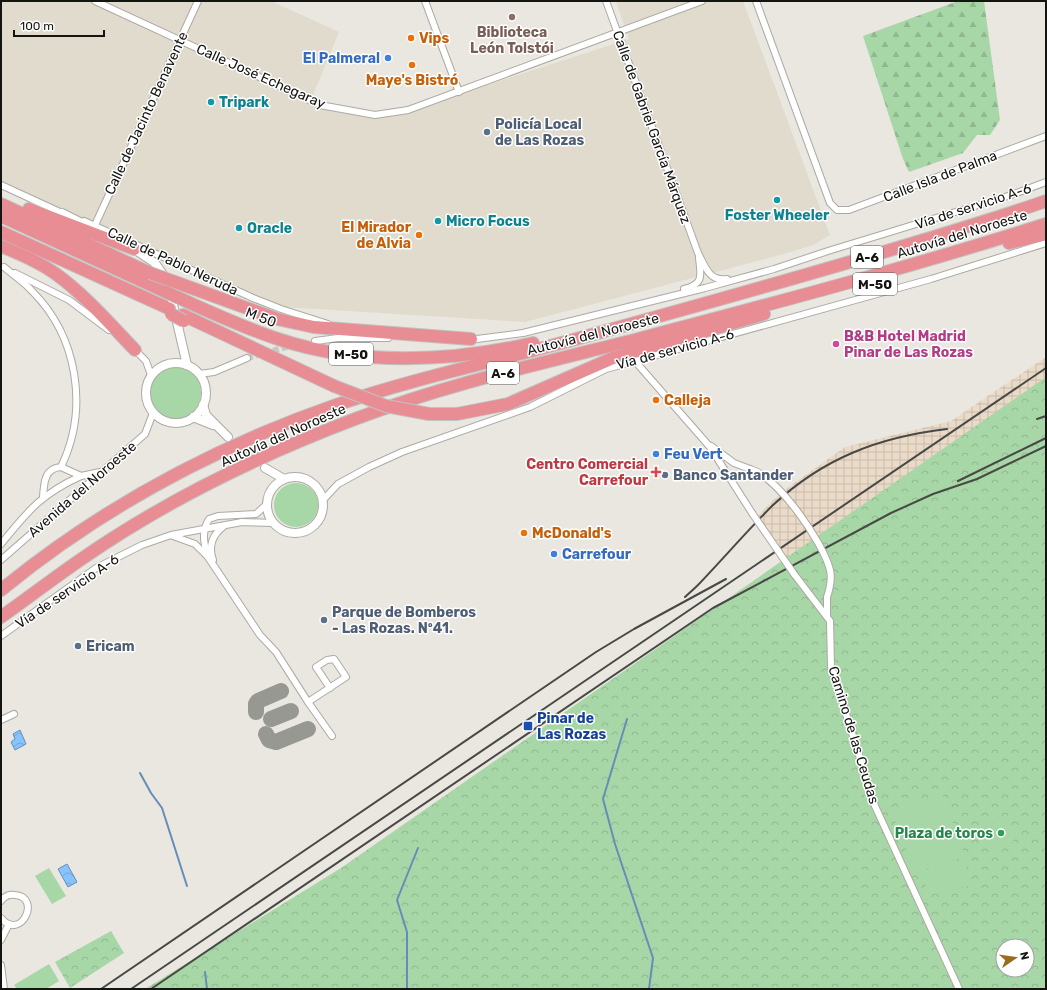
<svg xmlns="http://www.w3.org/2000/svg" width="1047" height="990" font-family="Rubik,sans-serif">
<defs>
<pattern id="industrial-grid" width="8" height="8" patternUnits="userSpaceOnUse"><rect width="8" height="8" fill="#eadac8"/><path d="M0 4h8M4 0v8" fill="none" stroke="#c8baab"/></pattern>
<pattern id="forest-firs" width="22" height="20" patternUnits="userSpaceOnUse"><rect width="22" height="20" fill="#a8d7a7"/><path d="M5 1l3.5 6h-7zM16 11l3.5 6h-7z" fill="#90b88f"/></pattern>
<pattern id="park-crowns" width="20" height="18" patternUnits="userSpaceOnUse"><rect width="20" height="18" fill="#a8d7a7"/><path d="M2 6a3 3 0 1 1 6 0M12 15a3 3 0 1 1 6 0" fill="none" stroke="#90b88f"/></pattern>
<pattern id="water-waves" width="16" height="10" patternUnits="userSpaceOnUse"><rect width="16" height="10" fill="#87c3fe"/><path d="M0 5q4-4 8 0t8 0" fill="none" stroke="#74a7d9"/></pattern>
</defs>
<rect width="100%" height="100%" fill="#e9e7e0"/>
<!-- built -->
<path fill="#e0dbcd" d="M 1,1 L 271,1 L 339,32 L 309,105 L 388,117 L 629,39 L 616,1 L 743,1 L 830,235 L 813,245 L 784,254 L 525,322 L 283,307 L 62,212 L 1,182 Z"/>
<!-- industrial -->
<path fill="url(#industrial-grid)" d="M 1046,357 L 1046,473 L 806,585 L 757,517 L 779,494 L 845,447 L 951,421 Z"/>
<!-- forest -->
<path fill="url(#forest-firs)" d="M 958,1 L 984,1 L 1000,120 L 990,135 L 977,135 L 963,153 L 909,172 L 903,159 L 863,36 Z"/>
<!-- park -->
<g fill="url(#park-crowns)" fill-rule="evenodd">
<path d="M 1046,377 L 1046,989 L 145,989 L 341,868 ZM 1003,946 L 1027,946 L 1027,970 L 1003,970 Z"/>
<path d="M 111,931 L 124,953 L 70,988 L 55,962 Z"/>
</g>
<!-- garden -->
<g fill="#a8d7a7">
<circle cx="175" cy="393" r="26"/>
<circle cx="296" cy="505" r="22"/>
<path d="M 942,793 L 965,856 L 915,873 L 891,810 Z"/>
<circle cx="1001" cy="834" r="14"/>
<path d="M 960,861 L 965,863 L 971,880 L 968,886 L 930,895 L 922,877 L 924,873 Z"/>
<path d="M 49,868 L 66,896 L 52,904 L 35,876 Z"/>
<path d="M 49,964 L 59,981 L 46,989 L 17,989 L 14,985 Z"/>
</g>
<!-- water -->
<g fill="url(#water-waves)" stroke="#648eb7">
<path d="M 20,730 L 26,744 L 15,750 L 11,742 L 15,739 L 13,734 Z"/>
<path d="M 67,864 L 77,882 L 68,887 L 58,869 Z"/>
</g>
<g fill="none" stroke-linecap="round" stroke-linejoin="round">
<!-- stream -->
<g stroke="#648eb7" stroke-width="2">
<path d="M 627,719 L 603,799 L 615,844 L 653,958 L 649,989"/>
<path d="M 140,773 L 151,793 L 162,808 L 187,886"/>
<path d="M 205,972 L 207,989"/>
<path d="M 407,989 L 407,932 L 397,900 L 418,848"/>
</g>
<!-- taxiway -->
<g stroke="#989892" stroke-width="16">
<path d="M 256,712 L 256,704 L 258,701 L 281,691"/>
<path d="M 271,719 L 291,711"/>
<path d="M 266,734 L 269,740 L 276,742 L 308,729"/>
</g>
<!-- minor-tunnel -->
<path stroke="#c9c7c1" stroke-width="6" stroke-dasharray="6 3" stroke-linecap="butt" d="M 247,358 L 290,346"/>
<!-- tertiary-tunnel -->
<path stroke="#c9c7c1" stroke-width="8" stroke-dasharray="8 4" stroke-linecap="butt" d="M 235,442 L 265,468"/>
<defs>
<g id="minor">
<path d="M 95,1 L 320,105 L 375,115 L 408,110 L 702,1"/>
<path d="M 425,1 L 459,92"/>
<path d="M 606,1 L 698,253 C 705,266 709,282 727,279"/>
<path d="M 756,1 L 830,203 L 837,210 L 849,210 L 1046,136"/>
<path d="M 1,185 L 64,214"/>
<path d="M 84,221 L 253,298 L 281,309 L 328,324"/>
<path d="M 95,225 L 198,1"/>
<path d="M 4,267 C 13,275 24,282 32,291 C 78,337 89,409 61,467 C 44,468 44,484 43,497"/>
<path d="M 15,273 L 69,300 L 109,330"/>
<path d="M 684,289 C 704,284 701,276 699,258"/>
<path d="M 469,340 L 523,333 L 705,288 L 774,269 L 828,251 L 1011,195 L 1046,182"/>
<path d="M 315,341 L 338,338 L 388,338"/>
<path d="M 134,349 L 146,361 L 151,375"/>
<path d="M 634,360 L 710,447 L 752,513"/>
<path d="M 199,374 L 214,372 L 247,358"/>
<path d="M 711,446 L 734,463 L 750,469"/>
<path d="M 61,467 L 81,476 L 100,472"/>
<path d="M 323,500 L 338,484 L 369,467 L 402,452 L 530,407 L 606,369 L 931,279 L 1046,243"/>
<path d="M 267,504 L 256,514 L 218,516 L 209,519 C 201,532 204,544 208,557 L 260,635 L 276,652 L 308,702 L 346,677 L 334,659 L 327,660 L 316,667 L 330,688"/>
<path d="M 173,536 L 195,544 L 207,556"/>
<path d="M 1,544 C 28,511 41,494 81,476"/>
<path d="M 1,560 L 145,434 L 153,413"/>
<path d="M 213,560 C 208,546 212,535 224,526"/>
<path d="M 794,574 L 830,621 L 831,666 L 875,806 L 959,989"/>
<path d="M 827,615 L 827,597"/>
<path d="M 1,636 L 96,568 L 142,545 L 171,535 L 242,522 L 274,523"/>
<path d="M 308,702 L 332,736"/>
<path d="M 1,720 L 14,714"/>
<path d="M 1,901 C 4,897 9,894 15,895 C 42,897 21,942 1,918"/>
<path d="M 1,940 L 9,924"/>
<path d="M 1,965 L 4,989"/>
</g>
<g id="tertiary">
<path d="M 62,213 L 88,226"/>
<path d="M 131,247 L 155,263 L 166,279"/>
<path d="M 170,292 L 187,365"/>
<circle cx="176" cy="393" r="30"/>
<path d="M 203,405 L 206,415 L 228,437"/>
<path d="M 193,417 L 213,425"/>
<path d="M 265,468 L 284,479"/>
<circle cx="295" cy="505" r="28"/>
</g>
<g id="motorway">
<path d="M 1,204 L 150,273"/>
<path d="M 29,209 L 134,249"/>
<path d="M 1,216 L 166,292"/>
<path d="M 1,232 L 170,309"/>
<path d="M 1009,243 L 1046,234"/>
<path d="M 1,246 C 20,254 39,262 56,274 C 86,296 110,324 135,350"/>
<path d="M 175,282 L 277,319 L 314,327 L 471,339"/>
<path d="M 179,298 C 212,313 244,328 278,339 C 359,366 451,362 533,343"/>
<path d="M 183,315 L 334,386"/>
<path d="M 429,414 L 457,414 L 508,404 L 613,358 L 764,314"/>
<path d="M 1,590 C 100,509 215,447 336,405 C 412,379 492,362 569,341 C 686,309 802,277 917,242 C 960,229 1003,216 1046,201"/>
<path d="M 1,617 C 28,598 55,577 83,558 C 167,500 260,455 355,419 C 447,384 543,363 638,339 C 775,303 911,267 1046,224"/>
</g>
</defs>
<!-- minor casing -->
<use href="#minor" stroke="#acaaa3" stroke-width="8"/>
<!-- tertiary casing -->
<use href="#tertiary" stroke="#acaaa3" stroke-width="10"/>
<!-- motorway casing -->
<use href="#motorway" stroke="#c2c2c1" stroke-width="14"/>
<!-- minor -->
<use href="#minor" stroke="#fff" stroke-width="6"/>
<!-- tertiary -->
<use href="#tertiary" stroke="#fff" stroke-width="8"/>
<!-- motorway -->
<use href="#motorway" stroke="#e78d93" stroke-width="12"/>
<!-- rail -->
<g stroke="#484844" stroke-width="2">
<path d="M 1037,419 L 1046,416"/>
<path d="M 958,481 L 1046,438"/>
<path d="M 685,597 L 697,586 C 722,560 746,532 772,506 C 823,458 879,437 947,429"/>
<path d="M 101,989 L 596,652 L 634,629 L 726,579"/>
<path d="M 131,989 L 1046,368"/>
<path d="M 151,989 L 713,608 L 891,513 L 933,494 L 977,479 L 1046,446"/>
</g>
<defs>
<g id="minor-bridge">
<path d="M 750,469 C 778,477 823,542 830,570 C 832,579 830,588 827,597"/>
<path d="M 752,513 L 794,574"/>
</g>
<g id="motorway-bridge">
<path d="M 150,273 L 175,282"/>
<path d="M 166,292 L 179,298"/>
<path d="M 171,314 L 184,321"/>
<path d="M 334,386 L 386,406 L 429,414"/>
</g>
</defs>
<!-- minor-bridge casing -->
<use href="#minor-bridge" stroke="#acaaa3" stroke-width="8" stroke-linecap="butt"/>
<!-- motorway-bridge casing -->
<use href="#motorway-bridge" stroke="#c2c2c1" stroke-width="14" stroke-linecap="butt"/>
<!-- minor-bridge -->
<use href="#minor-bridge" stroke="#fff" stroke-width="6"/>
<!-- motorway-bridge -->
<use href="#motorway-bridge" stroke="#e78d93" stroke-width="12"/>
</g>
<!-- markers -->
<circle fill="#8d6e63" stroke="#fff" stroke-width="1.5" cx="512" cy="17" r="4"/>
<g fill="#e8710a" stroke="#fff" stroke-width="1.5">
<circle cx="411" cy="38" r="4"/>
<circle cx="412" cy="65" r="4"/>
<circle cx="419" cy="235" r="4"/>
<circle cx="656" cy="400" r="4"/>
<circle cx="524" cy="533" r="4"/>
</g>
<g fill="#3f7fe0" stroke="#fff" stroke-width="1.5">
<circle cx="388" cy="58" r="4"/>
<circle cx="656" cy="454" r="4"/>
<circle cx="554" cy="554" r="4"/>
</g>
<g fill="#0f9aa8" stroke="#fff" stroke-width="1.5">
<circle cx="211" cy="102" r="4"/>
<circle cx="777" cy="200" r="4"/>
<circle cx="438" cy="221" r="4"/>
<circle cx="239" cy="228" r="4"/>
</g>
<g fill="#5c6f8a" stroke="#fff" stroke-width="1.5">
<circle cx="487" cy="132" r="4"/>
<circle cx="665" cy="475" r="4"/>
<circle cx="324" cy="620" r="4"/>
<circle cx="78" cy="646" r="4"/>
</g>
<circle fill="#d1479c" stroke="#fff" stroke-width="1.5" cx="836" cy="344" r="4"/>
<path fill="#e0444e" stroke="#fff" stroke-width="1.5" d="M654 466h4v4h4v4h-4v4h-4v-4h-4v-4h4z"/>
<rect fill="#1a4fb4" stroke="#fff" stroke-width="1.5" x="523" y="721" width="10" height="10" rx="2"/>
<circle fill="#2e9e5b" stroke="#fff" stroke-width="1.5" cx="1001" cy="833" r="4"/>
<g text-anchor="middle" stroke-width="3" stroke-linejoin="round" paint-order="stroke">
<!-- shield labels -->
<g fill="#fff" stroke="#5a5a58" stroke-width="1">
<rect x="851" y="246" width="32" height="22" rx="3"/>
<rect x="853" y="273" width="44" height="22" rx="3"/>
<rect x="329" y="343" width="44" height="22" rx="3"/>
<rect x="487" y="362" width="32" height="22" rx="3"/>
</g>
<g font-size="13" font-weight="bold" fill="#141411">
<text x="867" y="262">A-6</text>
<text x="875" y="289">M-50</text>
<text x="351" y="359">M-50</text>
<text x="503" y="378">A-6</text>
</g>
<!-- education labels -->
<g font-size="14" font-weight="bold" fill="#785e54" stroke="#fff">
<text x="512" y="37">Biblioteca<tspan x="512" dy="16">León Tolstói</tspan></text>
</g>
<!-- food labels -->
<g font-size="14" font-weight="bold" fill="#c56008" stroke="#fff" text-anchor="start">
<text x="419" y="43">Vips</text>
<text x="412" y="85" text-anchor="middle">Maye's Bistró</text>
<text x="411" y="232" text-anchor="end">El Mirador<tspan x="411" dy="16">de Alvia</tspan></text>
<text x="664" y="405">Calleja</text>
<text x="532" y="538">McDonald's</text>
</g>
<!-- shop labels -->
<g font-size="14" font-weight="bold" fill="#366cbe" stroke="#fff" text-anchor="start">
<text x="380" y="63" text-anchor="end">El Palmeral</text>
<text x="664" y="459">Feu Vert</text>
<text x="562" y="559">Carrefour</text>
</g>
<!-- street labels -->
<g font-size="14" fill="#141411" stroke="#fff">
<text transform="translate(261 76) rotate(24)" y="5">Calle José Echegaray</text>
<text transform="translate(146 113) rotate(-65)" y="5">Calle de Jacinto Benavente</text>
<text transform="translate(652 127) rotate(70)" y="5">Calle de Gabriel García Márquez</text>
<text transform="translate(940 176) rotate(-21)" y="5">Calle Isla de Palma</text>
<text transform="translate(973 206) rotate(-18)" y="5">Vía de servicio A-6</text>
<text transform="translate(962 234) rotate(-17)" y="5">Autovía del Noroeste</text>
<text transform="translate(173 261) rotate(25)" y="5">Calle de Pablo Neruda</text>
<text transform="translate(261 317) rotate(21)" y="5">M 50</text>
<text transform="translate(593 334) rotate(-14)" y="5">Autovía del Noroeste</text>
<text transform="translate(675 349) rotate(-15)" y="5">Vía de servicio A-6</text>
<text transform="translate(283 435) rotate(-24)" y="5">Autovía del Noroeste</text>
<text transform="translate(82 489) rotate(-41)" y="5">Avenida del Noroeste</text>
<text transform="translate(67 591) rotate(-34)" y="5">Vía de servicio A-6</text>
<text transform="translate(854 735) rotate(73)" y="5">Camino de las Ceudas</text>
</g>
<!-- culture labels -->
<g font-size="14" font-weight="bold" fill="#0d838f" stroke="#fff" text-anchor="start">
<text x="219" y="107">Tripark</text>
<text x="777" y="220" text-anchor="middle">Foster Wheeler</text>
<text x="446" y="226">Micro Focus</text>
<text x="247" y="233">Oracle</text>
</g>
<!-- service labels -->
<g font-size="14" font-weight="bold" fill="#4e5e75" stroke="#fff" text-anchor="start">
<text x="495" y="129">Policía Local<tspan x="495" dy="16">de Las Rozas</tspan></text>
<text x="673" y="480">Banco Santander</text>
<text x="332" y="617">Parque de Bomberos<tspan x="332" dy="16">- Las Rozas. Nº41.</tspan></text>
<text x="86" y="651">Ericam</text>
</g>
<!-- hotel labels -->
<g font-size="14" font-weight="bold" fill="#b23c85" stroke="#fff" text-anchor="start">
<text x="844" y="341">B&amp;B Hotel Madrid<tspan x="844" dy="16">Pinar de Las Rozas</tspan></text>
</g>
<!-- health labels -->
<g font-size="14" font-weight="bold" fill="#be3a42" stroke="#fff" text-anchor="end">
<text x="648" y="469">Centro Comercial<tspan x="648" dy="16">Carrefour</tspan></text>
</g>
<!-- transit labels -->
<g font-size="14" font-weight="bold" fill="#164399" stroke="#fff" text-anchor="start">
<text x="537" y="723">Pinar de<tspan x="537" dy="16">Las Rozas</tspan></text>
</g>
<!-- leisure labels -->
<g font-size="14" font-weight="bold" fill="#27864d" stroke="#fff" text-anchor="end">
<text x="993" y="838">Plaza de toros</text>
</g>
</g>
<!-- border -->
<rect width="1047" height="990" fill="none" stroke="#141411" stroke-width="4"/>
<!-- north arrow -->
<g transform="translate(1015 958) rotate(77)"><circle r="19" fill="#ffffff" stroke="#a1a1a0"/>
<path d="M0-3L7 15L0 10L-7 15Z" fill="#9c6b1e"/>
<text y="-6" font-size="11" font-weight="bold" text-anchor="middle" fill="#141411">N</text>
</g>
<!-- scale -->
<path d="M14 30v6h90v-6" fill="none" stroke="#141411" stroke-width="2"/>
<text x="20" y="30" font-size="12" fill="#141411" stroke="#ffffff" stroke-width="3" paint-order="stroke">100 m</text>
</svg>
